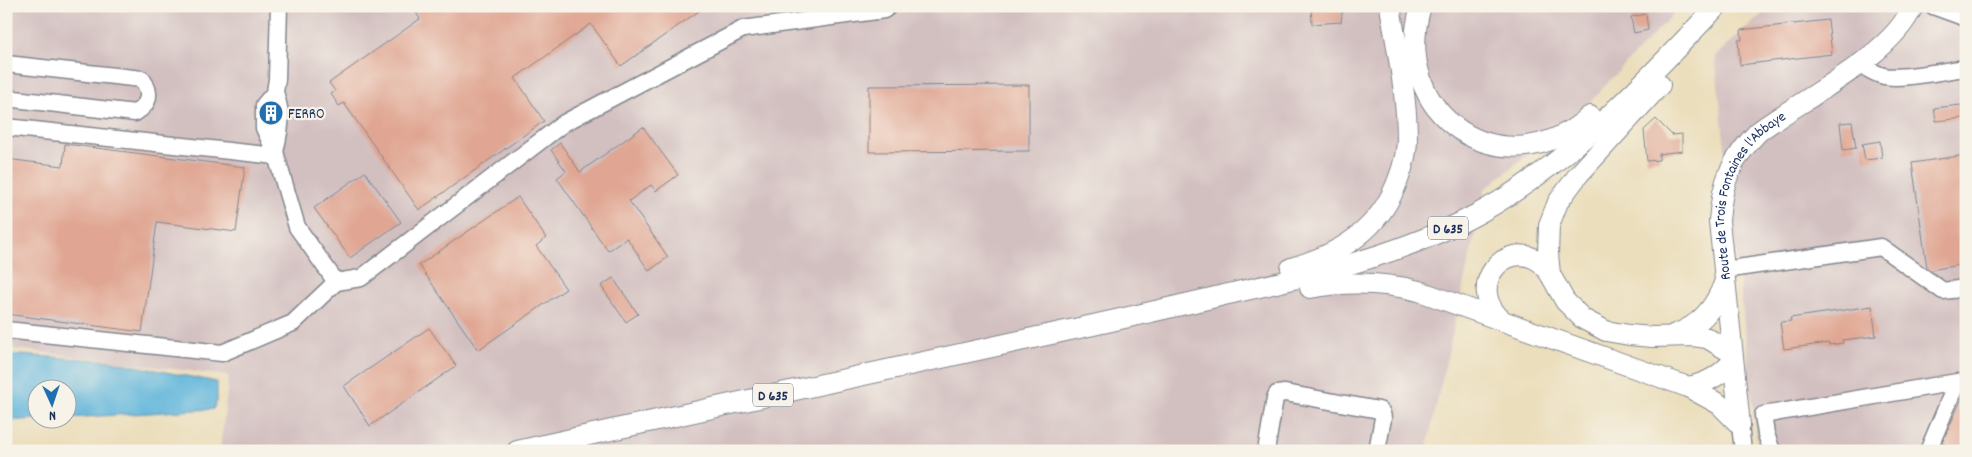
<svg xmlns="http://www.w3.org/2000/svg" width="1972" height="457" font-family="Dekko,sans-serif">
<rect width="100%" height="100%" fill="#f7f3e8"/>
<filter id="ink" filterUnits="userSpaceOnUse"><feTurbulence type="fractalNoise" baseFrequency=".02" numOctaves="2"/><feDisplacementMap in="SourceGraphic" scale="10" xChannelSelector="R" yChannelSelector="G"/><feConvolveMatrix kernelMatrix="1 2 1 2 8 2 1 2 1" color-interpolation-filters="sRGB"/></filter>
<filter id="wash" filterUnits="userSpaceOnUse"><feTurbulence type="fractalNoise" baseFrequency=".0096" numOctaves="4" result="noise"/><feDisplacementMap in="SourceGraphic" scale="20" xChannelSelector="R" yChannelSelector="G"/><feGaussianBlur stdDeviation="1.12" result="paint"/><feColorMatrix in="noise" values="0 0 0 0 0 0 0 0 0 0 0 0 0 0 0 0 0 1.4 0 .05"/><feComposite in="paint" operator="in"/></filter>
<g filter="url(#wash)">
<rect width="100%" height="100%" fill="#ebdebc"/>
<!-- industrial -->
<g fill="#d2bfc0">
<path d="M 6,6 L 1681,6 L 1581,111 L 1485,189 L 1426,451 L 220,451 L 229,376 L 6,348 Z"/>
<path d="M 1771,6 L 1946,6 L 1966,29 L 1966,451 L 1758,451 L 1715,56 Z"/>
</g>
<!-- water -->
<path fill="#5eb5db" stroke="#3c729c" d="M 6,354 L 110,361 L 217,382 L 217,401 L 213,409 L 68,418 L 68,390 L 38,390 L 37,419 L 6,421 Z"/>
<g id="blocks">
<!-- building -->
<g fill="#e0a693">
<path d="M 412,6 L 706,6 L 621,66 L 591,24 L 515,78 L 544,121 L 419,210 L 344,103 L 339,106 L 331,94 L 335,91 L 329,83 L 420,19 Z"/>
<path d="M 1311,6 L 1343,6 L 1341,22 L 1312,24 Z"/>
<path d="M 1646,14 L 1648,30 L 1634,33 L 1631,17 Z"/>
<path d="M 1828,20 L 1832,54 L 1740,65 L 1738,40 L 1742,40 L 1741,30 Z"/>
<path d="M 1029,85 L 1029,151 L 869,152 L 869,86 Z"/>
<path d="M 1961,105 L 1963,118 L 1936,121 L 1934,108 Z"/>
<path d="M 1656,119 L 1672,135 L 1682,134 L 1682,151 L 1659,154 L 1659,160 L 1647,161 L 1644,130 Z"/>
<path d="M 1852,122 L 1856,148 L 1843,150 L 1840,123 Z"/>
<path d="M 643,127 L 678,175 L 656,191 L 651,185 L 629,201 L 668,257 L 649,271 L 627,238 L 608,251 L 557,178 L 566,171 L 551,150 L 560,143 L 580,172 Z"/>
<path d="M 1880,141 L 1882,158 L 1865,160 L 1862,144 Z"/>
<path d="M 65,144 L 245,167 L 236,232 L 157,222 L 142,332 L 6,314 L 6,159 L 63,166 Z"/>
<path d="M 1966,155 L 1966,264 L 1930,270 L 1927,268 L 1912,163 Z"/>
<path d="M 365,172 L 401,222 L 350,258 L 314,208 Z"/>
<path d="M 518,197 L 546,238 L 536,246 L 566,289 L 478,350 L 419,265 Z"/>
<path d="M 613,278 L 638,314 L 626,322 L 601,286 Z"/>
<path d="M 1872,306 L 1876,336 L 1842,340 L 1843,343 L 1829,345 L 1829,343 L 1784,349 L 1780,322 L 1791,321 L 1790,318 Z"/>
<path d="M 429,328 L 456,366 L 370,426 L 344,386 Z"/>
<path d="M 1966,389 L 1966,451 L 1958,451 L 1942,443 Z"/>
</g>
</g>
</g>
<g filter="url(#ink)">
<use href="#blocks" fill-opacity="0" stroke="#83868d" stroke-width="1"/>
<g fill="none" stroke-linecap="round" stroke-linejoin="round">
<defs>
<g id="minor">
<path d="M 1933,6 L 1966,18"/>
<path d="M 6,64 L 142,79 C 152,93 150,104 135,113 L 6,98"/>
<path d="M 1860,64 C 1868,69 1875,74 1884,76 C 1901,80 1946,70 1966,68"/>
<path d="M 275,92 C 283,117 281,126 275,152 L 264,128 L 264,105 L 275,92 L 277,79 L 279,6"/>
<path d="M 6,127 L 276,156"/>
<path d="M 1724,270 L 1881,247 L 1943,291 L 1966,288"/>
<path d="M 336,282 L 361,278 L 564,123 L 743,29 L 884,10 L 889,6"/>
<path d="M 6,330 L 222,353 L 293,323 L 336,282 L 297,227 L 275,152"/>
<path d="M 1740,425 L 1743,451"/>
<path d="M 1266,451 L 1275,398 L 1277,394 L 1285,393 L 1379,410 L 1382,413 L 1383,418 L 1377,451"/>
<path d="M 1772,451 L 1766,434 L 1763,415 L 1957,382 L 1928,451"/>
</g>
<g id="major">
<path d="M 1421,6 C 1388,116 1504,192 1590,116"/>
<path d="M 1660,85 L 1579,174 L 1558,202 L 1549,225 L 1548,254 L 1550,274 L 1565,301 L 1583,319 L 1606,331 L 1629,335 L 1652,337 L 1693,336 L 1707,338 L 1732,353"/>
<path d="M 1291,268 C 1340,254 1380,230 1398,180 C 1403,167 1407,153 1407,139 C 1407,95 1397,50 1390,6"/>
<path d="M 1310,288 C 1348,281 1382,282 1419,291 L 1688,387 L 1719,404 L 1740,425"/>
<path d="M 1503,321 C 1463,288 1505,237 1540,262 C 1544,265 1547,270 1550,274"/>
<path d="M 1675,334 C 1701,326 1716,306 1725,281"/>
<path d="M 1688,387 C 1707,383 1720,376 1733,361"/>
<path id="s1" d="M 1740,425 L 1719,221 C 1722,182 1730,161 1758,132 C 1803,98 1891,57 1913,6"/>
<path d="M 517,451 C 701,410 885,370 1070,330 C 1126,318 1181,305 1237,292 C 1314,275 1390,257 1462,222 C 1563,172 1640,86 1717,6"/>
</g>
</defs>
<!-- minor casing -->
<use href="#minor" stroke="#83868d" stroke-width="19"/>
<!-- major casing -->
<use href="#major" stroke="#83868d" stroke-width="22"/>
<!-- minor -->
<use href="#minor" stroke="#fff" stroke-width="16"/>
<!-- major -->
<use href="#major" stroke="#fff" stroke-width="20"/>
</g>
</g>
<!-- icons -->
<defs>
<symbol id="building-disc" viewBox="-11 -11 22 22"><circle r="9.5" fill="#1f6fb2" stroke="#f7f3e8"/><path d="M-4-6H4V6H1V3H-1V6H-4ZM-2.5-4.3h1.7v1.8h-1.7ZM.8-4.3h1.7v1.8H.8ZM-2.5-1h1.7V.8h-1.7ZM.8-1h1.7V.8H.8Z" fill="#fff"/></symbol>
</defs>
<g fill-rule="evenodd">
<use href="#building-disc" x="257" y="99" width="28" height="28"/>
</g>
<g text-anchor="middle" stroke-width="4.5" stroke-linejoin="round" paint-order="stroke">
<!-- shield labels -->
<g fill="#f7f3e8" stroke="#5d6a87" stroke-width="1">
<rect x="1428" y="216.5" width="40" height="23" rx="4"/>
<rect x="753" y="383.5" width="40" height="23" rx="4"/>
</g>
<g font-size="14" font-weight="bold" fill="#1b2f5e">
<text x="1448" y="233">D 635</text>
<text x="773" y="400">D 635</text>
</g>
<!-- poi labels -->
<g font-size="15" fill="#1b2f5e" stroke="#f7f3e8" text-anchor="start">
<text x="288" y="118">FERRO</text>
</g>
<!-- street labels -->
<g font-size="15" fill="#1b2f5e" stroke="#f7f3e8">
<text dy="5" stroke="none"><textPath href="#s1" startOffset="241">Route de Trois Fontaines l'Abbaye</textPath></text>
</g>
</g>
<!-- margin -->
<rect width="1972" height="457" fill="none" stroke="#f7f3e8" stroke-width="25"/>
<!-- north arrow -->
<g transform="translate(52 404) rotate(177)"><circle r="24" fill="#f7f3e8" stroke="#9fa5b1"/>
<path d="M0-4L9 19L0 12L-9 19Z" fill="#1f6fb2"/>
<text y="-8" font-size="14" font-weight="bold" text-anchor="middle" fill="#1b2f5e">N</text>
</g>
</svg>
